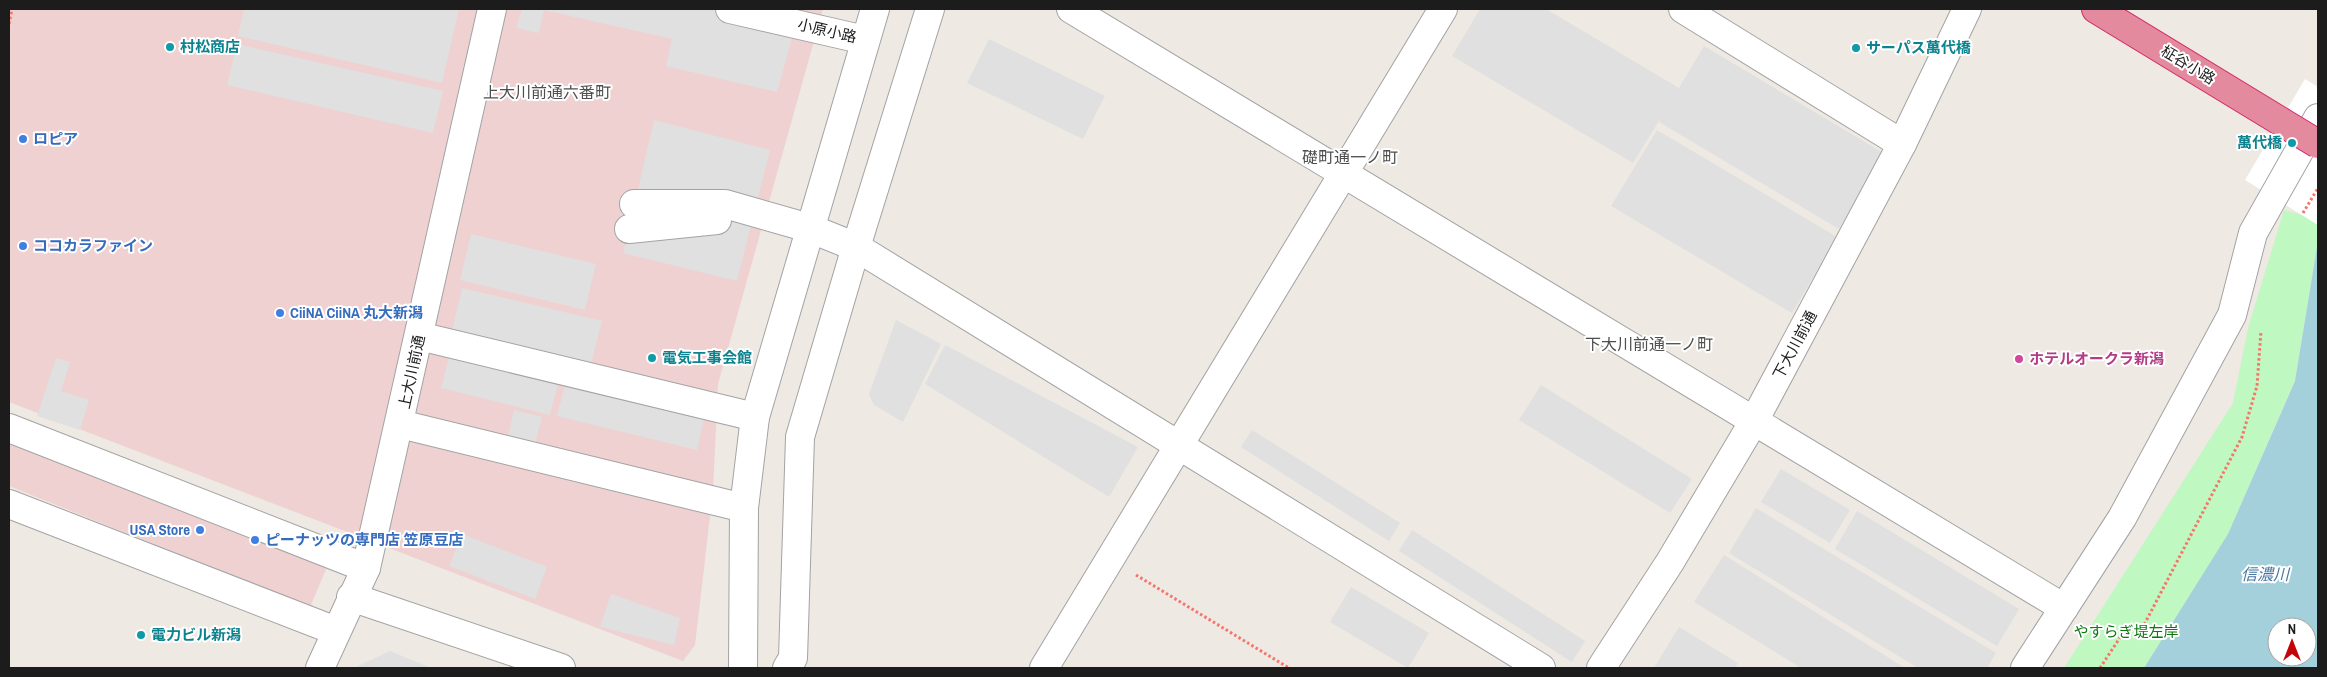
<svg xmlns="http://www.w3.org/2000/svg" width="2327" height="677" font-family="'Archivo Narrow','Noto Sans JP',sans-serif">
<rect width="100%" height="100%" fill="#eee9e2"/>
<!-- commercial -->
<g fill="#efd1d1">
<path d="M 9,9 L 823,9 L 718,384 L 713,491 L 695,645 L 683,661 L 9,402 Z"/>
<path d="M 9,436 L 327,567 L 310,607 L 9,486 Z"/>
</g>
<!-- park -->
<path fill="#bff8c1" d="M 2284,210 L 2318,219 L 2318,241 L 2295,380 L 2228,534 L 2144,668 L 2064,668 L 2233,403 L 2248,328 Z"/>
<!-- parking -->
<g fill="#e0e0e0">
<path d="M 244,9 L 459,9 L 442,83 L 238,36 Z"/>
<path d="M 522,9 L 713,9 L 795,28 L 777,92 L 666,66 L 672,39 L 544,10 L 539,33 L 516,28 Z"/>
<path d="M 1480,9 L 1546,9 L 1679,88 L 1704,46 L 1885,154 L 1839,229 L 1659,122 L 1662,116 L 1633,163 L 1452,56 Z"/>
<path d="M 989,39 L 1105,96 L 1083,139 L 967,83 Z"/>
<path d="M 237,44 L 443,91 L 433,133 L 227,85 Z"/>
<path d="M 654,120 L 770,150 L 737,281 L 623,253 Z"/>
<path d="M 1657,130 L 1837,237 L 1792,313 L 1611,206 Z"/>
<path d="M 471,234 L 596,264 L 585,310 L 460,280 Z"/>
<path d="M 462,288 L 602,321 L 590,368 L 451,335 Z"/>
<path d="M 896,320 L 941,344 L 903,422 L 874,405 L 869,394 Z"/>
<path d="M 945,345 L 1138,447 L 1109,497 L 925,384 Z"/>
<path d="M 450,353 L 559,380 L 550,415 L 441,388 Z"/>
<path d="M 56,358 L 70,362 L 61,391 L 89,400 L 80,430 L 37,416 Z"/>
<path d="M 566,380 L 705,414 L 697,450 L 557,416 Z"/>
<path d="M 1541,385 L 1692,479 L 1670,513 L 1519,420 Z"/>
<path d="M 514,410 L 542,417 L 534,448 L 507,441 Z"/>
<path d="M 1252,430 L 1400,523 L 1389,541 L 1241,447 Z"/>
<path d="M 1781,469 L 1850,510 L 1830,543 L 1761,502 Z"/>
<path d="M 1756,508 L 1996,653 L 1987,668 L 1918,668 L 1729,553 Z"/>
<path d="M 1857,511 L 2019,609 L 1997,646 L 1835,549 Z"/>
<path d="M 1412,530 L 1585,641 L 1572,662 L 1399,551 Z"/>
<path d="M 462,534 L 547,567 L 535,599 L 449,566 Z"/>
<path d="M 1724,555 L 1905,668 L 1801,668 L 1694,602 Z"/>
<path d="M 1351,587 L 1429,633 L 1408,668 L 1330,622 Z"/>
<path d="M 611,594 L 680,618 L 674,645 L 600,627 Z"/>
<path d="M 1679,627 L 1738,663 L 1735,668 L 1654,668 Z"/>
<path d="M 390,651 L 431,668 L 432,668 L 354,668 Z"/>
</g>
<!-- water -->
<path fill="#a3d0db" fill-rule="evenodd" d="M 2318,241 L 2318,668 L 2144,668 L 2228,534 L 2295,381 ZM 2277,627 L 2307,627 L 2307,657 L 2277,657 Z"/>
<!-- pier -->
<path fill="#fff" d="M 2305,79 L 2318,87 L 2318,225 L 2245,180 Z"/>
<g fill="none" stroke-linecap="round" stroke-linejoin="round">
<defs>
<g id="minor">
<path d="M 730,9 L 865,40"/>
<path d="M 1071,9 L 2064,608"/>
<path d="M 1683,9 L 1902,144"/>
<path d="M 634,204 L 725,204 L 809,228 L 856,247 L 1541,668"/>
<path d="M 629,229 L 717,220"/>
<path d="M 419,336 L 755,417"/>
<path d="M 400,424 L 744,508"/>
<path d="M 9,428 L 366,568"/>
<path d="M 9,504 L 336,631"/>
<path d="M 351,597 L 561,668"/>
<path d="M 320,668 L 366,568 L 492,9"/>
<path d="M 743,668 L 744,508 L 755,417 L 875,9"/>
<path d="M 787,668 L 793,658 L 800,437 L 856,247 L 930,9"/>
<path d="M 1044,668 L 1443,9"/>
<path d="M 1601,668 L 1670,562 L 1754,421 L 1902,144 L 1967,9"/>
<path d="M 2025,668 L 2122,518 L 2232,315 L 2253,233 L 2318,118"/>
</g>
<path id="highway" d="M 2096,9 L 2280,121"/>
</defs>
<!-- minor casing -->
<use href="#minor" stroke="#a3a3a3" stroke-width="30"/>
<!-- highway casing -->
<use href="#highway" stroke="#d42768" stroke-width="30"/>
<!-- path -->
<g stroke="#f7746a" stroke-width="3" stroke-dasharray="2.5 2.5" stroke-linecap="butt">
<path d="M 9,24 L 12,9"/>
<path d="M 2303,213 L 2318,188"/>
<path d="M 1136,575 L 1289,668"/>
<path d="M 2100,668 L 2123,633 L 2144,625 L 2242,437 L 2257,386 L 2261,331"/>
</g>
<!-- minor -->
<use href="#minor" stroke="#fff" stroke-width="28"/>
<!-- highway -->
<use href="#highway" stroke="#e48a9e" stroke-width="28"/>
<defs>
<path id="highway-bridge" d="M 2280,121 L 2318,144"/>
</defs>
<!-- highway-bridge casing -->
<use href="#highway-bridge" stroke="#d42768" stroke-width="30" stroke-linecap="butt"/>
<!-- highway-bridge -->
<use href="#highway-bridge" stroke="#e48a9e" stroke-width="28"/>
</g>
<!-- markers -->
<g fill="#0f9aa8" stroke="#fff" stroke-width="2">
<circle cx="170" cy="47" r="5"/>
<circle cx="1856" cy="48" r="5"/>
<circle cx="2292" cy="143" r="5"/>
<circle cx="652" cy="358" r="5"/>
<circle cx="141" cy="635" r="5"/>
</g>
<g fill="#3f7fe0" stroke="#fff" stroke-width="2">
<circle cx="23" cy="139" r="5"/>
<circle cx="23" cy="246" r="5"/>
<circle cx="280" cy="313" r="5"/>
<circle cx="200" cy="530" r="5"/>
<circle cx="255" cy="540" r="5"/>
</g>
<circle fill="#d1479c" stroke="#fff" stroke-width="2" cx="2019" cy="359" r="5"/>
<g text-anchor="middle" stroke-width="4" stroke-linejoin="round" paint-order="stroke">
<!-- street labels -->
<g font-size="15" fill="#1c1c1c" stroke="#fff">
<text transform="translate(827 31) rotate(13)" y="5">小原小路</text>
<text transform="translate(2188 65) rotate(31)" y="5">柾谷小路</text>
<text transform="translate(1795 345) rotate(-62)" y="5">下大川前通</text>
<text transform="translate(412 372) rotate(-78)" y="5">上大川前通</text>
</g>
<!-- culture labels -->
<g font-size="15" font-weight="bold" fill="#0d838f" stroke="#fff" text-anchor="start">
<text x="180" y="52">村松商店</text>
<text x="1866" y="53">サーパス萬代橋</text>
<text x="2282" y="148" text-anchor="end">萬代橋</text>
<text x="662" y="363">電気工事会館</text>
<text x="151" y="640">電力ビル新潟</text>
</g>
<!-- shop labels -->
<g font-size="15" font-weight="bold" fill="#366cbe" stroke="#fff" text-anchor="start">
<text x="33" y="144">ロピア</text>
<text x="33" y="251">ココカラファイン</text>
<text x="290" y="318">CiiNA CiiNA 丸大新潟</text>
<text x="190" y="535" text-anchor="end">USA Store</text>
<text x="265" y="545">ピーナッツの専門店 笠原豆店</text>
</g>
<!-- hotel labels -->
<g font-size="15" font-weight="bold" fill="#b23c85" stroke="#fff" text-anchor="start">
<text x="2029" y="364">ホテルオークラ新潟</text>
</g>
<!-- park labels -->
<g font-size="15" fill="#0d7812" stroke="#fff">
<text x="2126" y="637">やすらぎ堤左岸</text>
</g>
<!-- neighbourhood labels -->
<g font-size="16" fill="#4f4f4f" stroke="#fff">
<text x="547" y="98">上大川前通六番町</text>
<text x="1350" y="163">礎町通一ノ町</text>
<text x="1649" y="350">下大川前通一ノ町</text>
</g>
<!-- water labels -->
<g font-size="16" font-style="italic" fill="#4878a2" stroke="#fff">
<text x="2265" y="580">信濃川</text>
</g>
</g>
<!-- border -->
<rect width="2327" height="677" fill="none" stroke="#1c1c1c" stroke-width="20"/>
<!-- north arrow -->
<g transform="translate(2292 642)"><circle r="24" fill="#ffffff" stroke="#a4a4a4"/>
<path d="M0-4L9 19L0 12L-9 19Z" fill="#c5040a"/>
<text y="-8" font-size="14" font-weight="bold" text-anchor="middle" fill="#1c1c1c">N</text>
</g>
</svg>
